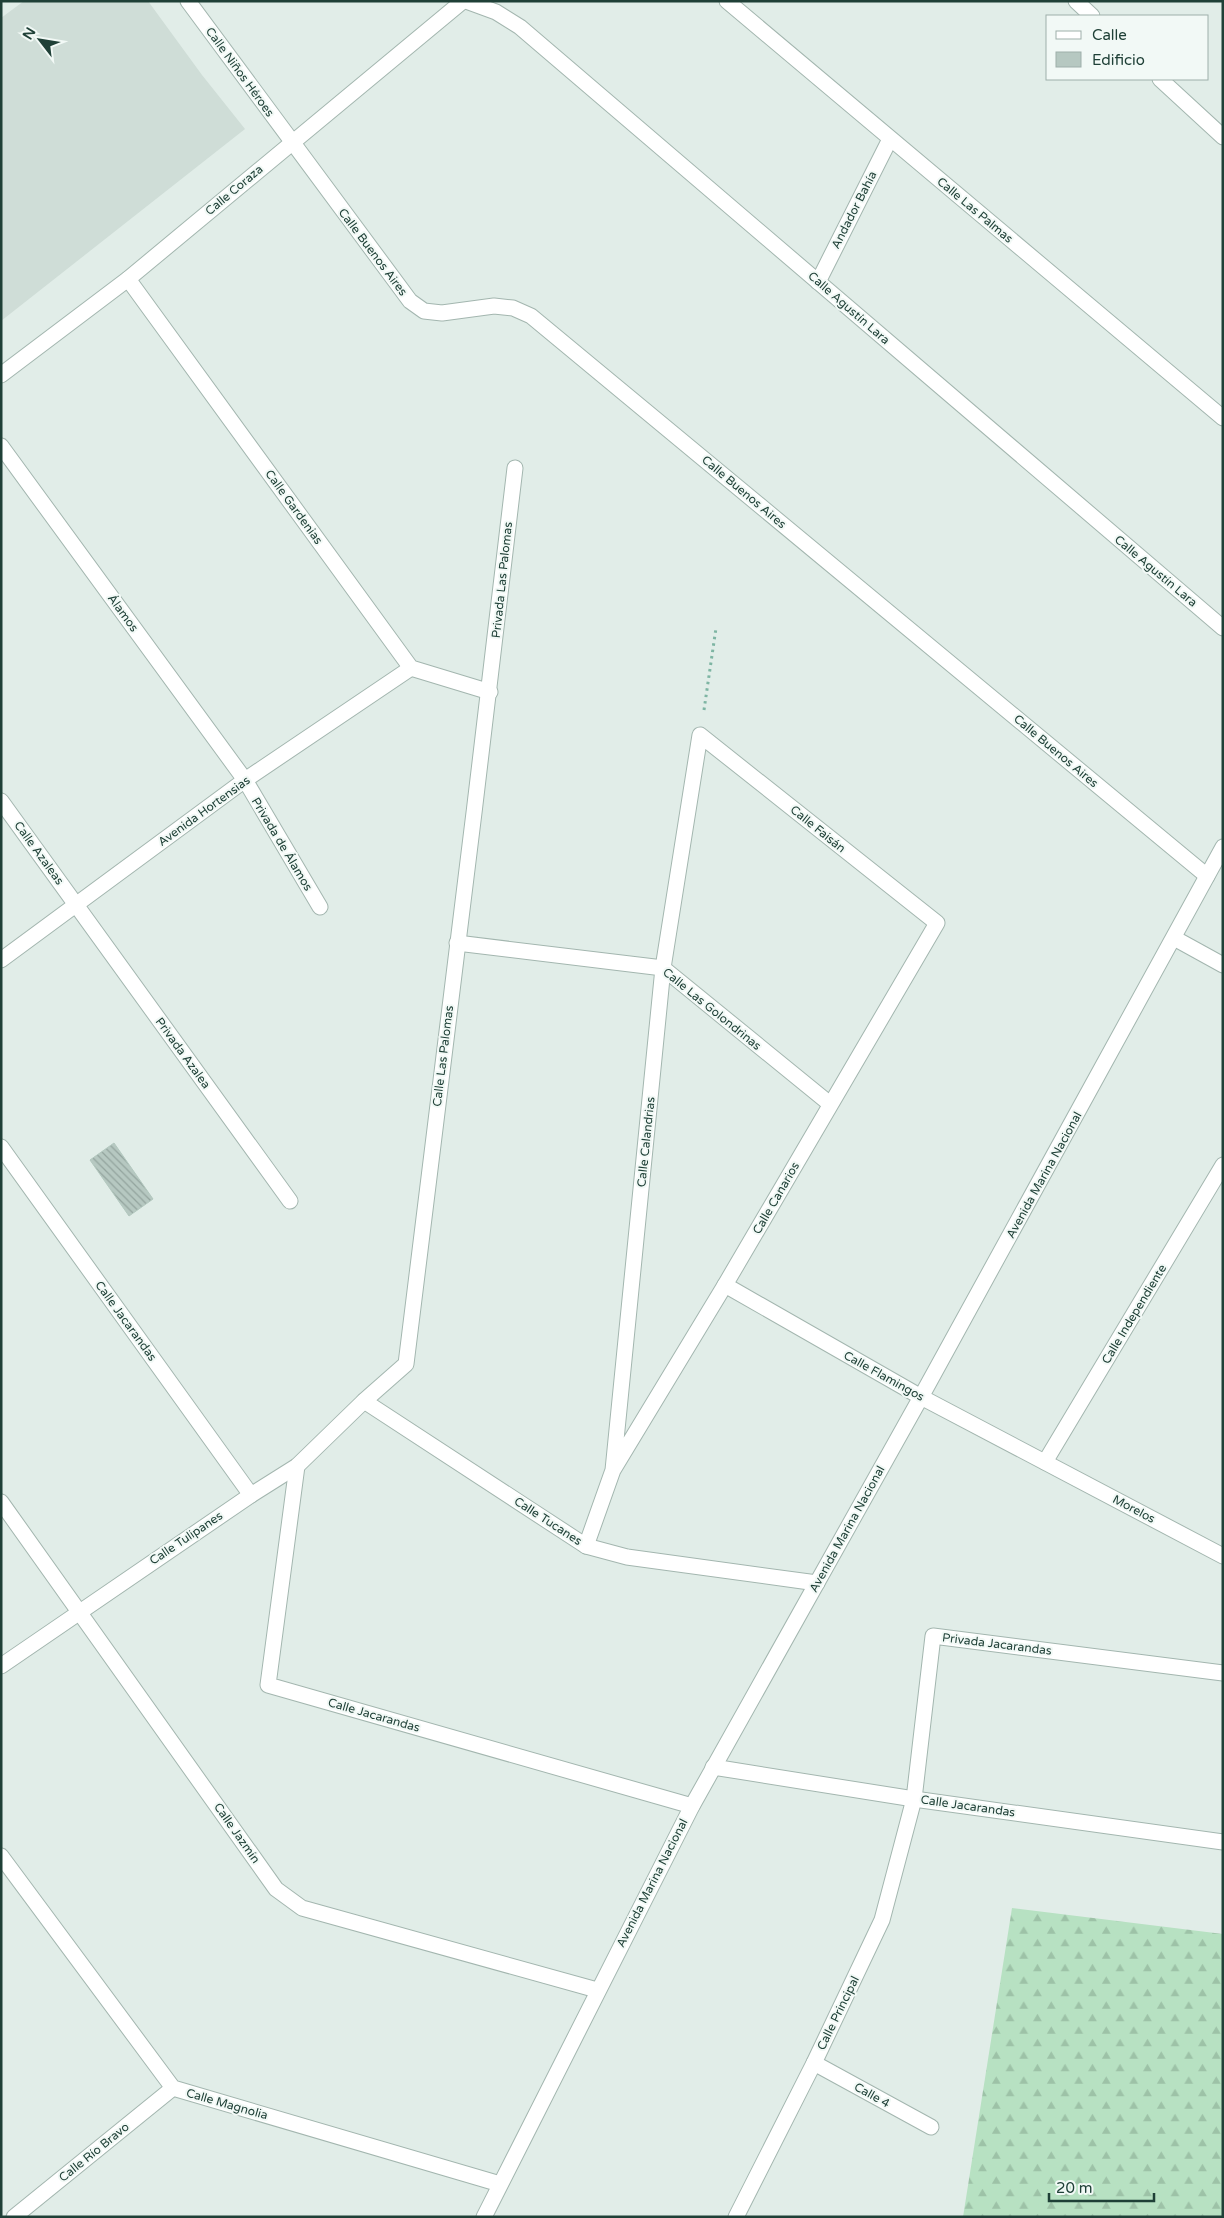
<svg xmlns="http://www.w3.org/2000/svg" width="1224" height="2218" font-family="'Varela Round',sans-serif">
<defs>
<pattern id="forest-firs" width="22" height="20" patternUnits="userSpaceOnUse" patternTransform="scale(1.25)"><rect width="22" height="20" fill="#b7e1c2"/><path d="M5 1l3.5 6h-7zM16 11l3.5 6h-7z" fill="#9dc2a7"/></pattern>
<pattern id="building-back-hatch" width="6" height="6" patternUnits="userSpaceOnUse" patternTransform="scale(1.25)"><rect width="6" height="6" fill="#b6c8c1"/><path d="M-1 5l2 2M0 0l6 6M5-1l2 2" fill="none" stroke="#93a49e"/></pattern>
</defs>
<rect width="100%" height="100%" fill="#e1ede8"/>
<!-- built -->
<path fill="#cfddd7" d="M 24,1 L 148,1 L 202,75 L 245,129 L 1,321 L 1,18 Z"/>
<!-- forest -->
<path fill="url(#forest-firs)" d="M 1012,1908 L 1223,1934 L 1223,2217 L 963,2217 Z"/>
<!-- building -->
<path fill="url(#building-back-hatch)" stroke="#b3c8bf" d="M 114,1143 L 153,1199 L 129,1216 L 90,1160 Z"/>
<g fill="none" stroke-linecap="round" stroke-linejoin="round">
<defs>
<g id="minor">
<path d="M 188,1 L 410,301 L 424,311 L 442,313 L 494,306 L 513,308 L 531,316 L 1207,876"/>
<path d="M 466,1 L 496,12 L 520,27 L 1223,628"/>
<path d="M 727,1 L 1223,418"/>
<path d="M 1076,1 L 1092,16"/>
<path d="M 1160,79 L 1223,137"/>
<path d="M 128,279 L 411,668 L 490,692"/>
<path d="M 818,282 L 890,139"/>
<path d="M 1,375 L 128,279 L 463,1"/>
<path d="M 1,446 L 245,780 L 320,907"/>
<path d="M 1,801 L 290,1201"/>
<path d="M 1174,938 L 1223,965"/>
<path d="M 457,943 L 663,968 L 830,1104"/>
<path d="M 1,960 L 245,780 L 411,668"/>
<path d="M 1,1147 L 251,1495"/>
<path d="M 725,1285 L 921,1397 L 1223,1556"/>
<path d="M 364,1401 L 586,1546 L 627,1557 L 817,1583"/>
<path d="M 1045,1462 L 1223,1165"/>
<path d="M 297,1466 L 268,1685 L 692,1806"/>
<path d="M 1,1502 L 276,1889 L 302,1908 L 597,1990"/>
<path d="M 586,1546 L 613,1470 L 663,968 L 700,735 L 937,923 L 725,1285 L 613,1470"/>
<path d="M 1,1666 L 251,1495 L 297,1466 L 364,1401 L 406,1364 C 442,1065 481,767 515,468"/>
<path d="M 713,1767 L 914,1799 L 1223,1842"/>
<path d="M 1,1856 L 173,2088 L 500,2184"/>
<path d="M 814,2063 L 931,2127"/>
<path d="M 14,2217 L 173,2088"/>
<path d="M 484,2217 L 692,1806 L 921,1397 L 1223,847"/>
<path d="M 736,2217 L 814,2063 L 882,1920 L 914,1799 L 933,1636 L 1223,1673"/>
</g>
</defs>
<!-- minor casing -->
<use href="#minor" stroke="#a3b6af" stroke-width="17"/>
<!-- path -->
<path stroke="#7eb5a3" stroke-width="3" stroke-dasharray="2.5 4" stroke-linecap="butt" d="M 704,710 L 716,628"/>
<!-- minor -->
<use href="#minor" stroke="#fff" stroke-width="15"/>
</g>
<g text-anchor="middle" stroke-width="4" stroke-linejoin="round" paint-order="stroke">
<!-- street labels -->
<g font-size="12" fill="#1f4037" stroke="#f2f9f6">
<text transform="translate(240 72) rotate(54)" y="4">Calle Niños Héroes</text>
<text transform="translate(234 190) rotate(-40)" y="4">Calle Coraza</text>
<text transform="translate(854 210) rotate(-63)" y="4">Andador Bahía</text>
<text transform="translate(975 210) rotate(40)" y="4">Calle Las Palmas</text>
<text transform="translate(373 252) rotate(53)" y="4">Calle Buenos Aires</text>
<text transform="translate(849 308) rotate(41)" y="4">Calle Agustín Lara</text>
<text transform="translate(744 492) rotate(40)" y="4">Calle Buenos Aires</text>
<text transform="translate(294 507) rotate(54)" y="4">Calle Gardenias</text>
<text transform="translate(1156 571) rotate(40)" y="4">Calle Agustín Lara</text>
<text transform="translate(502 580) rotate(-84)" y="4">Privada Las Palomas</text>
<text transform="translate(123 613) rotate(54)" y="4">Álamos</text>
<text transform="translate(1056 751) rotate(40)" y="4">Calle Buenos Aires</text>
<text transform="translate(204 811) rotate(-36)" y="4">Avenida Hortensias</text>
<text transform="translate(818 829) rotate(39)" y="4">Calle Faisán</text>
<text transform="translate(282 844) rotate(59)" y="4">Privada de Álamos</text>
<text transform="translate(39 853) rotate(54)" y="4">Calle Azaleas</text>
<text transform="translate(712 1009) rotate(39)" y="4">Calle Las Golondrinas</text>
<text transform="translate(183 1053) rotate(54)" y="4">Privada Azalea</text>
<text transform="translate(443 1056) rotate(-83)" y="4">Calle Las Palomas</text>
<text transform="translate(646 1142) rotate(-84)" y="4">Calle Calandrias</text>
<text transform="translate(1044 1175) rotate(-61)" y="4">Avenida Marina Nacional</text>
<text transform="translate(776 1198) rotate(-60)" y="4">Calle Canarios</text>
<text transform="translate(1134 1314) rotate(-59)" y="4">Calle Independiente</text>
<text transform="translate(126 1321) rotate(54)" y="4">Calle Jacarandas</text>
<text transform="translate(884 1376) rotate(29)" y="4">Calle Flamingos</text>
<text transform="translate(1134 1509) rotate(28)" y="4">Morelos</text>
<text transform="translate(548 1521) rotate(33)" y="4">Calle Tucanes</text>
<text transform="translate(847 1529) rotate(-61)" y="4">Avenida Marina Nacional</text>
<text transform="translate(186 1538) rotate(-34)" y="4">Calle Tulipanes</text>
<text transform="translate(997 1644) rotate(7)" y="4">Privada Jacarandas</text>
<text transform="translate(374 1715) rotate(16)" y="4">Calle Jacarandas</text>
<text transform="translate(968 1806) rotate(8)" y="4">Calle Jacarandas</text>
<text transform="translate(237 1833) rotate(55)" y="4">Calle Jazmín</text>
<text transform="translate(652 1883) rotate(-63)" y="4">Avenida Marina Nacional</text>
<text transform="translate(838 2013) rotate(-64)" y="4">Calle Principal</text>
<text transform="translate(872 2095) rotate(29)" y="4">Calle 4</text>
<text transform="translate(227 2104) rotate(16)" y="4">Calle Magnolia</text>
<text transform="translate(94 2152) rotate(-39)" y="4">Calle Río Bravo</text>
</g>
</g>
<!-- border -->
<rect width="1224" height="2218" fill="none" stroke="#1f4037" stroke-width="5"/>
<!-- legend -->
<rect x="1046" y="15" width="162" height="65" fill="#f2f9f6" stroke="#9eafaa"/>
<rect x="1056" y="31" width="25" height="8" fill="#ffffff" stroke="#9eafaa"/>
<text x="1092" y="40" font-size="15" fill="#1f4037">Calle</text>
<rect x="1056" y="52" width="25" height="15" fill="#b6c8c1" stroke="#9eafaa"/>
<text x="1092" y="65" font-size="15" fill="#1f4037">Edificio</text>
<!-- north arrow -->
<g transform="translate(40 40) rotate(301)" stroke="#f2f9f6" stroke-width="4" paint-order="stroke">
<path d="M0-4L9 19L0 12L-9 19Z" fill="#1f4037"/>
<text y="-8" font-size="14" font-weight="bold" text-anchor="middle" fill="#1f4037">N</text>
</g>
<!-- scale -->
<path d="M1049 2193v8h105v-8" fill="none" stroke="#1f4037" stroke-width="2.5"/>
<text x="1056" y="2193" font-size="15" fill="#1f4037" stroke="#f2f9f6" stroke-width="4" paint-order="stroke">20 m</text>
</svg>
